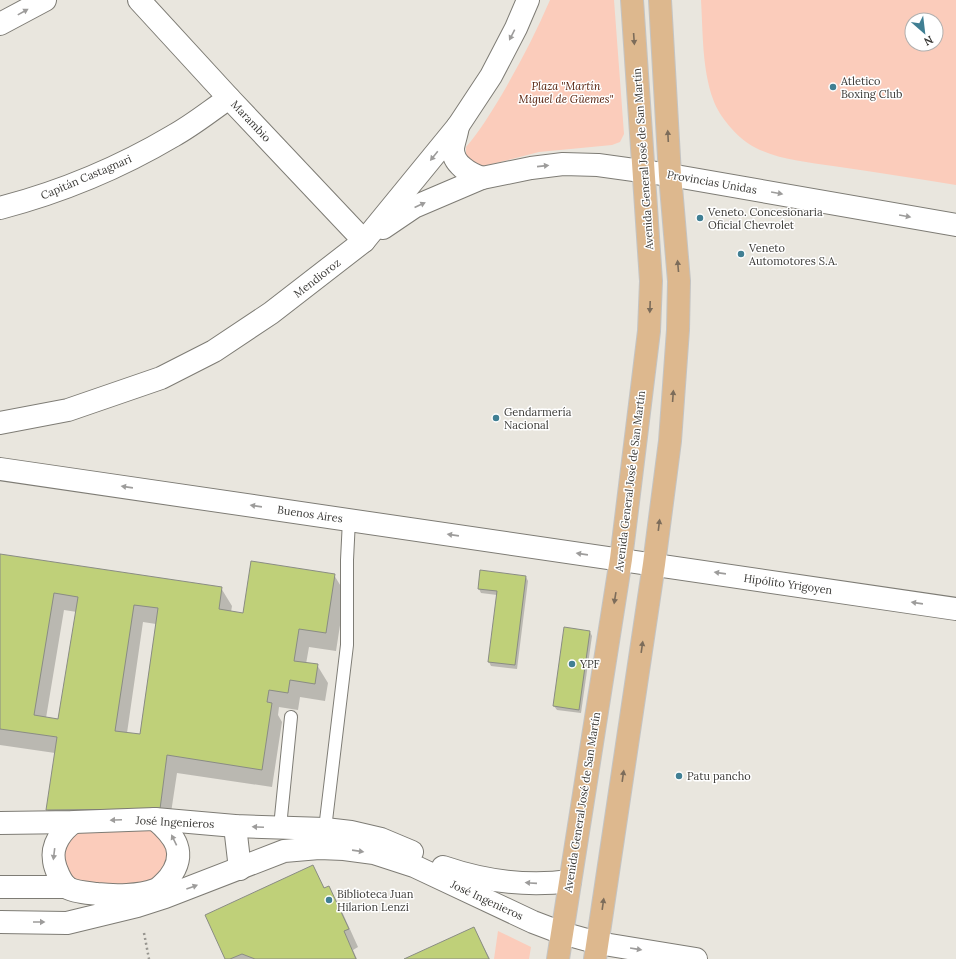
<svg xmlns="http://www.w3.org/2000/svg" width="956" height="959" font-family="Lora,serif">
<rect width="100%" height="100%" fill="#e9e6de"/>
<!-- green -->
<g fill="#fbccbb" fill-rule="evenodd">
<path d="M 550,0 L 614,0 L 624,134 L 620,142 L 612,145 L 539,152 L 484,166 L 473,164 L 466,157 L 466,147 C 480,131 490,114 501,96 C 519,65 536,33 550,0 Z"/>
<path d="M 701,0 L 956,0 L 956,185 C 915,178 874,172 833,166 C 807,162 780,160 756,148 C 739,140 719,117 713,99 C 702,68 703,32 701,0 ZM 912,20 L 936,20 L 936,44 L 912,44 Z"/>
<path d="M 153,830 L 167,846 L 169,861 L 154,881 L 143,886 L 75,883 L 62,868 L 64,846 L 80,831 Z"/>
<path d="M 498,931 L 531,947 L 529,959 L 494,959 Z"/>
</g>
<!-- shadow -->
<g fill="#0003" fill-rule="evenodd">
<path d="M 0,555 L 221,588 L 232,606 L 231,612 L 244,614 L 334,575 L 345,593 L 336,651 L 309,647 L 306,664 L 317,665 L 328,683 L 325,701 L 300,697 L 298,710 L 279,707 L 278,715 L 282,722 L 272,787 L 177,773 L 169,826 L 57,827 L 47,809 L 55,753 L 0,745 ZM 64,610 L 77,612 L 59,721 L 46,718 ZM 143,622 L 156,624 L 140,735 L 127,733 Z"/>
<path d="M 526,577 L 528,581 L 517,669 L 491,666 L 489,662 L 497,595 L 481,593 L 479,589 Z"/>
<path d="M 590,632 L 592,636 L 581,713 L 557,710 L 554,706 Z"/>
<path d="M 313,867 L 325,889 L 328,887 L 339,905 L 358,947 L 353,950 L 357,959 L 227,959 Z"/>
<path d="M 474,928 L 490,959 L 407,959 Z"/>
</g>
<!-- building -->
<g fill="#bfd079" stroke="#8a8c84" fill-rule="evenodd">
<path d="M 0,554 L 222,587 L 219,609 L 243,613 L 251,561 L 335,574 L 326,633 L 299,629 L 294,661 L 318,664 L 315,684 L 290,680 L 288,693 L 269,690 L 267,702 L 272,703 L 262,770 L 167,755 L 160,809 L 46,810 L 57,737 L 0,729 ZM 54,593 L 78,597 L 58,719 L 34,715 ZM 134,605 L 158,608 L 140,734 L 115,731 Z"/>
<path d="M 480,570 L 526,576 L 515,665 L 488,662 L 497,591 L 478,589 Z"/>
<path d="M 564,627 L 590,631 L 579,710 L 553,706 Z"/>
<path d="M 313,865 L 324,888 L 329,886 L 349,929 L 344,931 L 356,959 L 255,959 L 242,954 L 230,959 L 225,959 L 205,915 Z"/>
<path d="M 474,927 L 489,959 L 404,959 Z"/>
</g>
<g fill="none" stroke-linecap="round" stroke-linejoin="round">
<defs>
<g id="service">
<path d="M 280,827 L 291,717"/>
<path d="M 325,829 L 347,645 L 347,560 L 349,520"/>
</g>
<g id="minor">
<path d="M 139,0 L 229,98 L 364,241"/>
<path d="M 0,24 L 45,0"/>
<path d="M 458,126 C 457,134 454,141 453,148 C 452,164 470,174 482,178"/>
<path d="M 0,208 C 61,192 119,168 173,136 C 193,125 210,111 229,98"/>
<path d="M 383,228 L 414,207 L 482,178 L 531,168 L 563,164 L 598,165 L 670,175 L 956,225"/>
<path d="M 0,423 L 68,410 L 161,378 L 214,351 L 271,313 L 364,241 L 458,126 L 491,76 L 516,28 L 528,0"/>
<path d="M 0,469 L 956,609"/>
<path d="M 74,822 C 62,830 51,845 54,861 C 55,868 61,883 68,888 C 74,892 90,893 97,894 C 114,896 140,896 155,890 C 160,888 165,882 169,878 C 188,853 175,836 155,819"/>
<path d="M 0,823 L 74,822 L 155,819 L 235,826 L 325,829 L 351,832 L 381,839 L 412,852"/>
<path d="M 235,826 L 240,869"/>
<path d="M 443,867 C 484,881 527,887 570,881"/>
<path d="M 0,887 L 67,887"/>
<path d="M 0,922 L 67,923 L 137,906 L 165,897 L 284,851 L 319,848 L 344,849 L 374,853 L 414,866 L 533,922 L 562,933 L 598,943 L 696,959"/>
</g>
<g id="primary">
<path d="M 558,959 L 621,559 L 649,331 L 651,281 L 632,0"/>
<path d="M 595,959 L 654,564 L 670,441 L 678,330 L 679,281 L 670,175 L 660,0"/>
</g>
</defs>
<!-- service casing -->
<use href="#service" stroke="#7e7c75" stroke-width="14"/>
<!-- minor casing -->
<use href="#minor" stroke="#7e7c75" stroke-width="24"/>
<!-- primary casing -->
<use href="#primary" stroke="#c4c4c3" stroke-width="24"/>
<!-- path -->
<path stroke="#97958f" stroke-width="2.5" stroke-dasharray="2 3" stroke-linecap="butt" d="M 144,933 L 149,959"/>
<!-- service -->
<use href="#service" stroke="#fff" stroke-width="12"/>
<!-- minor -->
<use href="#minor" stroke="#fff" stroke-width="22"/>
<!-- primary -->
<use href="#primary" stroke="#ddb88e" stroke-width="22"/>
</g>
<!-- one-way arrows -->
<defs><path id="oneway-solid" d="M-6-.8H1V-3.2L6.5 0L1 3.2V.8H-6Z"/></defs>
<g fill="#9d9c9b">
<use href="#oneway-solid" transform="translate(23 12) rotate(-29)"/>
<use href="#oneway-solid" transform="translate(512 35) rotate(117)"/>
<use href="#oneway-solid" transform="translate(434 156) rotate(129)"/>
<use href="#oneway-solid" transform="translate(543 166) rotate(-6)"/>
<use href="#oneway-solid" transform="translate(777 193) rotate(10)"/>
<use href="#oneway-solid" transform="translate(420 205) rotate(-25)"/>
<use href="#oneway-solid" transform="translate(905 216) rotate(10)"/>
<use href="#oneway-solid" transform="translate(127 487) rotate(-172)"/>
<use href="#oneway-solid" transform="translate(256 506) rotate(-172)"/>
<use href="#oneway-solid" transform="translate(453 535) rotate(-172)"/>
<use href="#oneway-solid" transform="translate(582 554) rotate(-172)"/>
<use href="#oneway-solid" transform="translate(720 573) rotate(-172)"/>
<use href="#oneway-solid" transform="translate(917 603) rotate(-172)"/>
<use href="#oneway-solid" transform="translate(116 820) rotate(178)"/>
<use href="#oneway-solid" transform="translate(258 827) rotate(-178)"/>
<use href="#oneway-solid" transform="translate(174 840) rotate(-116)"/>
<use href="#oneway-solid" transform="translate(358 851) rotate(8)"/>
<use href="#oneway-solid" transform="translate(54 854) rotate(97)"/>
<use href="#oneway-solid" transform="translate(531 883) rotate(-176)"/>
<use href="#oneway-solid" transform="translate(192 887) rotate(-20)"/>
<use href="#oneway-solid" transform="translate(39 922)"/>
<use href="#oneway-solid" transform="translate(636 949) rotate(9)"/>
</g>
<g fill="#7c6c5a">
<use href="#oneway-solid" transform="translate(634 39) rotate(86)"/>
<use href="#oneway-solid" transform="translate(668 136) rotate(-93)"/>
<use href="#oneway-solid" transform="translate(678 266) rotate(-95)"/>
<use href="#oneway-solid" transform="translate(650 307) rotate(92)"/>
<use href="#oneway-solid" transform="translate(673 396) rotate(-86)"/>
<use href="#oneway-solid" transform="translate(659 525) rotate(-83)"/>
<use href="#oneway-solid" transform="translate(615 598) rotate(99)"/>
<use href="#oneway-solid" transform="translate(642 647) rotate(-82)"/>
<use href="#oneway-solid" transform="translate(623 776) rotate(-82)"/>
<use href="#oneway-solid" transform="translate(603 904) rotate(-82)"/>
</g>
<!-- markers -->
<g fill="#407f93" stroke="#fff" stroke-width="1.5">
<circle cx="833" cy="87" r="4"/>
<circle cx="700" cy="218" r="4"/>
<circle cx="741" cy="254" r="4"/>
<circle cx="496" cy="418" r="4"/>
<circle cx="572" cy="664" r="4"/>
<circle cx="679" cy="776" r="4"/>
<circle cx="329" cy="900" r="4"/>
</g>
<g text-anchor="middle" stroke-width="3" stroke-linejoin="round" paint-order="stroke">
<!-- poi labels -->
<g font-size="11" fill="#3b3a37" stroke="#fff" text-anchor="start">
<text x="841" y="85">Atletico<tspan x="841" dy="13">Boxing Club</tspan></text>
<text x="708" y="216">Veneto. Concesionaria<tspan x="708" dy="13">Oficial Chevrolet</tspan></text>
<text x="749" y="252">Veneto<tspan x="749" dy="13">Automotores S.A.</tspan></text>
<text x="504" y="416">Gendarmería<tspan x="504" dy="13">Nacional</tspan></text>
<text x="580" y="668">YPF</text>
<text x="687" y="780">Patu pancho</text>
<text x="337" y="898">Biblioteca Juan<tspan x="337" dy="13">Hilarion Lenzi</tspan></text>
</g>
<!-- park labels -->
<g font-size="11" font-style="italic" fill="#56210c" stroke="#fff">
<text x="566" y="90">Plaza "Martín<tspan x="566" dy="13">Miguel de Güemes"</tspan></text>
</g>
<!-- street labels -->
<g font-size="11" fill="#3b3a37" stroke="#fff">
<text transform="translate(251 121) rotate(47)" y="4">Marambio</text>
<text transform="translate(643 159) rotate(-94)" y="4">Avenida General José de San Martín</text>
<text transform="translate(86 177) rotate(-23)" y="4">Capitán Castagnari</text>
<text transform="translate(712 182) rotate(10)" y="4">Provincias Unidas</text>
<text transform="translate(317 278) rotate(-38)" y="4">Mendioroz</text>
<text transform="translate(630 481) rotate(-83)" y="4">Avenida General José de San Martín</text>
<text transform="translate(310 514) rotate(8)" y="4">Buenos Aires</text>
<text transform="translate(788 584) rotate(8)" y="4">Hipólito Yrigoyen</text>
<text transform="translate(582 802) rotate(-81)" y="4">Avenida General José de San Martín</text>
<text transform="translate(175 822) rotate(3)" y="4">José Ingenieros</text>
<text transform="translate(487 900) rotate(25)" y="4">José Ingenieros</text>
</g>
</g>
<!-- north arrow -->
<g transform="translate(924 32) rotate(152)"><circle r="19" fill="#ffffff" stroke="#b1b0af"/>
<path d="M0-3L7 15L0 10L-7 15Z" fill="#407f93"/>
<text y="-6" font-size="11" font-weight="bold" text-anchor="middle" fill="#3b3a37">N</text>
</g>
</svg>
